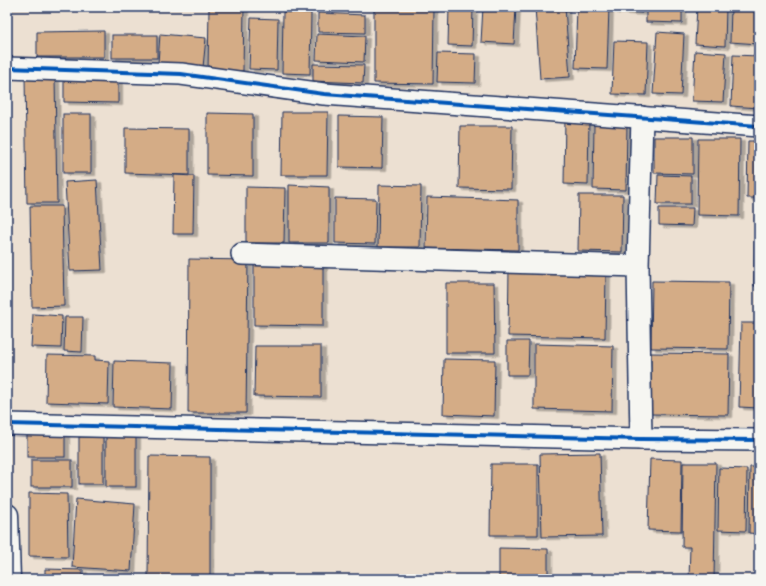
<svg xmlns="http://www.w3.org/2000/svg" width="766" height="586" font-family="Mali,sans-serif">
<defs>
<filter id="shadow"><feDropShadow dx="4.5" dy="2.5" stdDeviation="0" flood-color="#0004"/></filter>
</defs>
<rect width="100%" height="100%" fill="#ece0d2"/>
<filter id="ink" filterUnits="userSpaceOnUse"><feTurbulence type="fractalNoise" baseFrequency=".025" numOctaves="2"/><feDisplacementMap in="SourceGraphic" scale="8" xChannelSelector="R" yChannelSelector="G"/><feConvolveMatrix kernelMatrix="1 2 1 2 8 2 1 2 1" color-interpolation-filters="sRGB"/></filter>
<g filter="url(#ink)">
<!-- building -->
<g fill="#d4ac86" stroke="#1b2f5e" filter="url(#shadow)">
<path d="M 209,7 L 244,7 L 243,71 L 208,70 Z"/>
<path d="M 374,7 L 434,7 L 433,84 L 374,83 Z"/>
<path d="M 449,7 L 473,7 L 472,46 L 448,45 Z"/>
<path d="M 483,7 L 516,7 L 514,44 L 481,42 Z"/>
<path d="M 535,7 L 565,7 L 570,77 L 540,79 Z"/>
<path d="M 577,7 L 609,7 L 607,69 L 575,68 Z"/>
<path d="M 613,7 L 643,7 L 642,13 L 613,11 Z"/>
<path d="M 646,7 L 682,7 L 682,23 L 646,22 Z"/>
<path d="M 697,7 L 726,7 L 725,46 L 695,44 Z"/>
<path d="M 731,7 L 759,7 L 759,44 L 730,42 Z"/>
<path d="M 283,12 L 311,13 L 310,74 L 282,73 Z"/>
<path d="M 318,13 L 365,15 L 365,33 L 318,32 Z"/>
<path d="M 251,18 L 278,19 L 277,70 L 249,69 Z"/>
<path d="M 104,31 L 104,57 L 37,57 L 37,32 Z"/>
<path d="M 657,32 L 684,34 L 681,95 L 653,94 Z"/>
<path d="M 160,34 L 206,38 L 203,67 L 158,63 Z"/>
<path d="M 317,34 L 365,36 L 364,62 L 316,60 Z"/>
<rect x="112" y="35" width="45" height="23"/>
<path d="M 614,41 L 648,42 L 646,95 L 612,94 Z"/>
<path d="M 695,51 L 726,53 L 723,102 L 692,101 Z"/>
<path d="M 438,53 L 476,54 L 475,83 L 437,82 Z"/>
<path d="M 733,55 L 759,56 L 759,108 L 731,106 Z"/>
<path d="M 313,64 L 364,65 L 363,83 L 313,81 Z"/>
<path d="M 25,77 L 55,77 L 57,203 L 27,203 Z"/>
<path d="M 64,78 L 118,78 L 118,103 L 64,102 Z"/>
<path d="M 282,112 L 328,112 L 327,175 L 281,175 Z"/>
<path d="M 207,113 L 253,114 L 253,176 L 207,175 Z"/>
<rect x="63" y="114" width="28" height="59"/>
<path d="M 339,116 L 383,117 L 382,168 L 339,167 Z"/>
<path d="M 565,117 L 589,118 L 588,185 L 564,184 Z"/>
<path d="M 594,123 L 627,123 L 626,190 L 593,189 Z"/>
<path d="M 460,126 L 512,126 L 511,189 L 459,188 Z"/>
<path d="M 125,128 L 189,129 L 189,175 L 125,173 Z"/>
<path d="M 654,137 L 693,137 L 693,174 L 654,173 Z"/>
<path d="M 698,139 L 740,139 L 739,216 L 697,215 Z"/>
<path d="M 748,141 L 759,141 L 759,198 L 747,198 Z"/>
<path d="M 174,175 L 194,176 L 193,234 L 173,234 Z"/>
<path d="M 658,175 L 691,176 L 691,204 L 657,204 Z"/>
<path d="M 97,180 L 102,270 L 70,271 L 65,182 Z"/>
<path d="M 289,185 L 329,187 L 329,243 L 289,243 Z"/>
<path d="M 379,185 L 421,186 L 420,247 L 378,247 Z"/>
<path d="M 246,187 L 285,188 L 284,243 L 246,243 Z"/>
<path d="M 579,195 L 623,195 L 622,252 L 578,251 Z"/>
<path d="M 427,197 L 518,200 L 518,250 L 426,248 Z"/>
<path d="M 335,198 L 376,199 L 375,244 L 335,243 Z"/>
<path d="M 30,206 L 62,206 L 64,306 L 32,307 Z"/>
<path d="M 659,208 L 693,208 L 692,226 L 659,225 Z"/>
<path d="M 755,217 L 759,217 L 759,286 L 754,286 Z"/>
<path d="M 189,259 L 248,260 L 246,413 L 188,413 Z"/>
<path d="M 254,262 L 323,262 L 323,326 L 254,325 Z"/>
<path d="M 509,269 L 606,272 L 605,338 L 508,336 Z"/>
<path d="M 652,281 L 729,282 L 728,349 L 651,348 Z"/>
<path d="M 446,283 L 494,283 L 495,353 L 446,353 Z"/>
<path d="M 33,314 L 62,316 L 61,348 L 31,347 Z"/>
<path d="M 65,317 L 83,317 L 82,352 L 64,351 Z"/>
<path d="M 741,323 L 759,323 L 759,408 L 739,407 Z"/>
<path d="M 507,341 L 529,341 L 528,375 L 507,375 Z"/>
<path d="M 534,344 L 613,346 L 612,411 L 534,409 Z"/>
<path d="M 255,346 L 321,346 L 321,397 L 254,396 Z"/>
<path d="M 651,353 L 729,354 L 728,415 L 650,414 Z"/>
<path d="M 47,355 L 95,356 L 95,360 L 109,361 L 108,404 L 46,402 Z"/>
<path d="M 444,359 L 495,360 L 494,416 L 443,414 Z"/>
<path d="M 114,361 L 173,363 L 172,409 L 113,407 Z"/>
<rect x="27" y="429" width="38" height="28"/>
<rect x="106" y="435" width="30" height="52"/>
<rect x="79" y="437" width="24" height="47"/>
<path d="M 600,453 L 602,536 L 542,537 L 540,454 Z"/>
<path d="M 149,456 L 210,457 L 210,579 L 148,579 Z"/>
<path d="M 650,459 L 682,460 L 681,531 L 648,530 Z"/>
<rect x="31" y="460" width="41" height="27"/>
<path d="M 683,463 L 716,463 L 714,579 L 689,579 L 690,547 L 682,547 Z"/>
<path d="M 491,464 L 538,464 L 538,535 L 490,535 Z"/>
<path d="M 750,467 L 759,467 L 759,534 L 749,533 Z"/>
<path d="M 719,468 L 747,469 L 746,531 L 718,530 Z"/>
<path d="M 29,493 L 67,494 L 68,557 L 29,556 Z"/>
<path d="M 76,499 L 135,504 L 131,571 L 72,567 Z"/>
<path d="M 499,548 L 548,549 L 548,579 L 499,579 Z"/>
<path d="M 45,569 L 83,570 L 83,579 L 45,579 Z"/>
</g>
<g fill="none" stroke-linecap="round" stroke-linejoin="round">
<defs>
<g id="minor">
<path d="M 7,68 L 181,74 L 324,94 L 759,126"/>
<path d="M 242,254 L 638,266"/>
<path d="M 7,424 L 641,439 L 759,440"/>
<path d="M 641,439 L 638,266 L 642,117"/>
</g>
<path id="trunk" d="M 7,515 L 9,579"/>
</defs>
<!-- minor casing -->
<use href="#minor" stroke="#1b2f5e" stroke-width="24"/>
<!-- trunk casing -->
<use href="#trunk" stroke="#1b2f5e" stroke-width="25"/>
<!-- minor -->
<use href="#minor" stroke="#f6f6f2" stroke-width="21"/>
<!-- trunk -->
<use href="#trunk" stroke="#f6f6f2" stroke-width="22"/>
<defs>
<g id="cycleway">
<path d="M 7,68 L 181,74 L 324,94 L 759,126"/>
<path d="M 7,424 L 641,439 L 759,440"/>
</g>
</defs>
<!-- cycleway casing -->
<use href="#cycleway" stroke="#f6f6f2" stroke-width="6"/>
<!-- cycleway -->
<use href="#cycleway" stroke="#0057b8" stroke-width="4"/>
</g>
</g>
<!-- margin -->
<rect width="766" height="586" fill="none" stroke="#f6f6f2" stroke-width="24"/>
<rect x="12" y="12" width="742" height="562" fill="none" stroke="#1b2f5e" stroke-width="1.5" filter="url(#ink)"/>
</svg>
